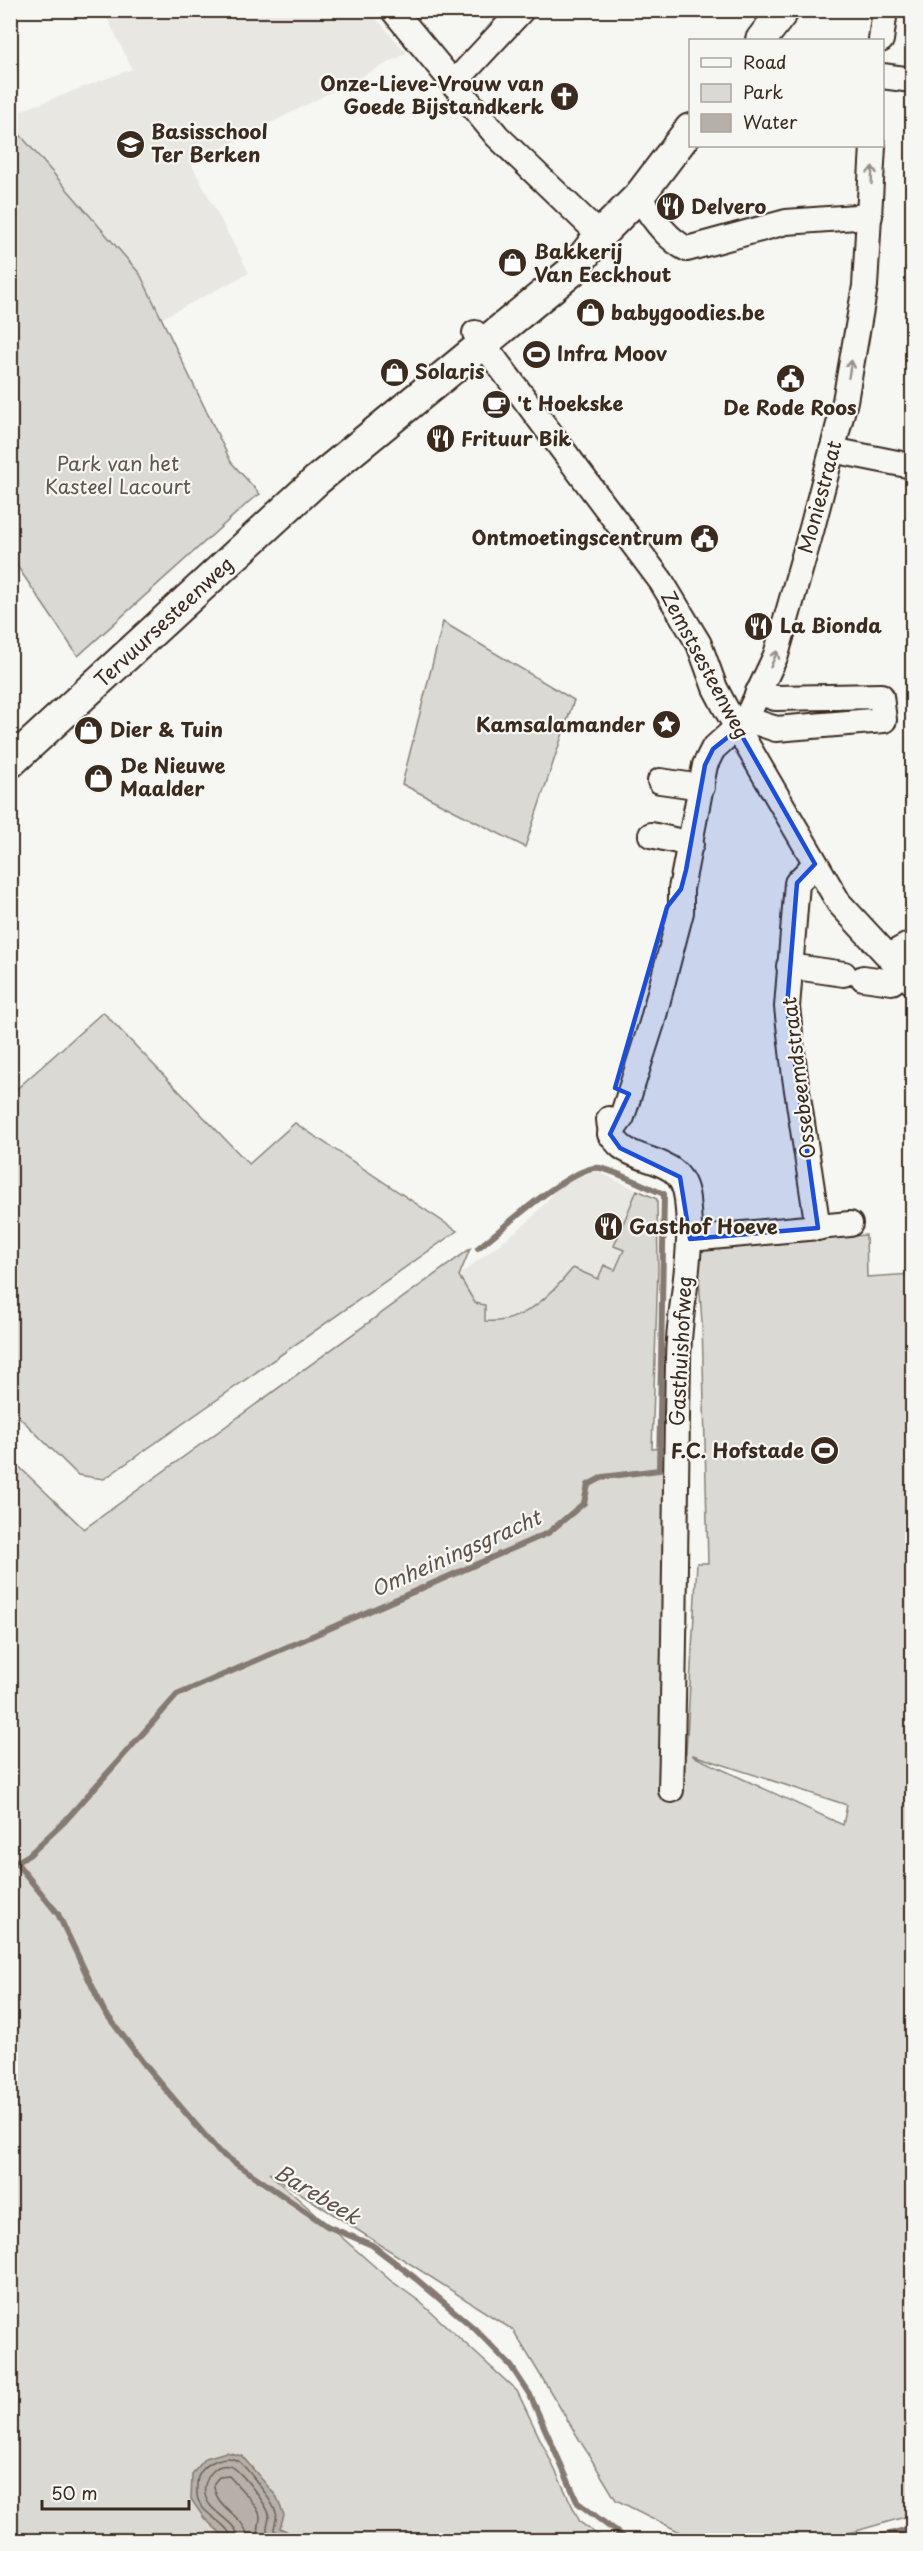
<svg xmlns="http://www.w3.org/2000/svg" width="923" height="2551" font-family="'Playpen Sans',sans-serif">
<rect width="100%" height="100%" fill="#f6f6f2"/>
<filter id="ink" filterUnits="userSpaceOnUse"><feTurbulence type="fractalNoise" baseFrequency=".0167" numOctaves="2"/><feDisplacementMap in="SourceGraphic" scale="12" xChannelSelector="R" yChannelSelector="G"/><feConvolveMatrix kernelMatrix="1 2 1 2 8 2 1 2 1" color-interpolation-filters="sRGB"/></filter>
<g filter="url(#ink)">
<!-- built -->
<g fill="#e8e7e2">
<path d="M 104,11 L 369,11 L 407,53 L 191,164 L 249,273 L 162,318 L 140,273 L 11,123 L 10,115 L 132,69 Z"/>
<path d="M 596,1171 L 657,1199 L 658,1269 L 652,1450 L 484,1321 L 485,1305 L 475,1303 L 458,1276 L 529,1221 L 557,1189 L 580,1176 Z"/>
</g>
<!-- green -->
<g fill="#dad9d3" stroke="#8a8278" stroke-width="1.5" fill-rule="evenodd">
<path d="M 10,123 L 140,274 L 231,462 L 260,494 L 251,500 L 78,656 L 11,557 Z"/>
<path d="M 443,622 L 574,700 L 525,847 L 402,784 Z"/>
<path d="M 103,1012 L 249,1164 L 295,1123 L 457,1231 L 104,1479 L 78,1475 L 10,1408 L 11,1094 Z"/>
<path d="M 637,1190 L 657,1199 L 658,1269 L 652,1449 L 665,1448 L 667,1744 L 686,1753 L 697,1563 L 708,1563 L 702,1323 L 697,1247 L 866,1235 L 867,1277 L 912,1274 L 912,2515 L 825,2540 L 696,2540 L 616,2500 L 513,2330 L 269,2173 L 390,2280 L 419,2301 L 517,2391 L 580,2522 L 604,2540 L 11,2540 L 10,1458 L 84,1529 L 470,1249 L 459,1276 L 475,1303 L 485,1305 L 485,1321 C 522,1325 551,1295 573,1268 L 598,1279 L 604,1265 L 615,1270 L 624,1250 L 614,1246 ZM 693,1755 L 847,1805 L 843,1825 L 693,1756 Z"/>
</g>
<!-- water -->
<path fill="#b6b0a9" stroke="#857a71" stroke-width="1.5" d="M 226,2452 L 242,2456 L 276,2496 L 284,2515 L 280,2528 L 294,2535 L 292,2540 L 228,2540 L 204,2518 L 191,2499 L 192,2474 L 206,2458 Z"/>
<g fill="none" stroke-linecap="round" stroke-linejoin="round">
<!-- shore -->
<g stroke="#6c6056" stroke-width="1.5">
<path d="M 232,2540 C 230,2522 198,2515 197,2494 C 197,2489 196,2480 199,2475 C 205,2463 225,2453 238,2461 C 247,2467 273,2502 276,2513 C 278,2518 274,2524 274,2530 L 287,2540"/>
<path d="M 239,2540 C 238,2520 208,2514 205,2494 C 202,2480 216,2460 232,2467 C 241,2471 266,2504 269,2514 C 270,2519 266,2525 267,2531 L 273,2540"/>
<path d="M 248,2540 C 247,2515 213,2509 214,2483 L 219,2477 L 229,2476 C 236,2484 259,2506 260,2516 C 260,2526 256,2531 261,2540"/>
</g>
<!-- stream -->
<g stroke="#857a71" stroke-width="6">
<path d="M 10,1855 L 58,1914 L 104,2011 L 145,2065 L 219,2152 L 327,2226 L 372,2245 L 415,2278 L 475,2329 L 511,2366 L 530,2395 L 578,2503 L 627,2540"/>
<path d="M 17,1862 L 29,1855 L 65,1821 L 177,1695 L 548,1533 L 584,1503 L 588,1485 L 603,1477 L 659,1470 L 664,1194 C 644,1186 621,1173 600,1168 C 574,1163 500,1231 478,1248"/>
<path d="M 869,2540 L 912,2528"/>
</g>
<defs>
<g id="minor">
<path d="M 393,10 L 497,136 L 600,235"/>
<path d="M 881,40 L 885,10"/>
<path d="M 882,76 L 912,80"/>
<path d="M 453,84 L 522,10"/>
<path d="M 639,196 C 650,215 666,239 687,249 L 786,222 L 870,216"/>
<path d="M 475,333 L 661,581 L 699,644 L 715,688 L 725,707 L 839,903 L 912,982"/>
<path d="M 832,450 L 912,466"/>
<path d="M 746,719 L 776,729 L 884,720 L 881,696 L 775,698 L 758,692"/>
<path d="M 660,781 L 702,787"/>
<path d="M 651,835 L 691,844"/>
<path d="M 815,864 L 797,883 L 787,1007 L 795,1077 L 818,1228"/>
<path d="M 888,956 L 912,943"/>
<path d="M 789,966 L 844,974"/>
<path d="M 863,978 L 892,982 L 904,973"/>
<path d="M 609,1119 C 612,1174 681,1143 687,1199 C 688,1212 690,1226 689,1240 C 688,1281 678,1321 678,1362 C 675,1505 675,1648 671,1790"/>
<path d="M 610,1134 L 622,1117 L 652,1023 L 681,912 L 681,889 L 705,765 L 713,749 L 746,719 L 776,655 L 812,528 L 845,401 L 865,286 L 873,146"/>
<path d="M 690,1239 L 850,1224"/>
</g>
<g id="major">
<path d="M 761,40 L 784,10"/>
<path d="M 10,763 L 317,480 L 572,271 L 600,235 L 639,196 L 690,129"/>
</g>
</defs>
<!-- minor casing -->
<use href="#minor" stroke="#3b2a1e" stroke-width="28"/>
<!-- major casing -->
<use href="#major" stroke="#3b2a1e" stroke-width="34"/>
<!-- minor -->
<use href="#minor" stroke="#f6f6f2" stroke-width="24"/>
<!-- major -->
<use href="#major" stroke="#f6f6f2" stroke-width="30"/>
</g>
<!-- one-way arrows -->
<defs><path id="oneway-shaft" d="M-6 0H5M1.5-3L5.5 0L1.5 3" fill="none" stroke-width="1.6" stroke-linecap="round" stroke-linejoin="round" transform="scale(1.5)"/></defs>
<g stroke="#989088">
<use href="#oneway-shaft" transform="translate(872 175) rotate(-87)"/>
<use href="#oneway-shaft" transform="translate(850 369) rotate(-80)"/>
<use href="#oneway-shaft" transform="translate(774 659) rotate(-67)"/>
</g>
</g>
<!-- marked area -->
<path fill="#1d4ed8" fill-opacity="0.2" stroke="#1d4ed8" stroke-width="4.5" stroke-linejoin="round" d="M 738,729 L 815,864 L 797,883 L 787,1007 L 818,1228 L 690,1239 L 680,1177 L 620,1148 L 610,1134 L 629,1094 L 615,1088 L 667,907 L 681,889 L 686,870 L 705,765 L 713,749 Z"/>
<!-- icons -->
<defs>
<symbol id="church-disc" viewBox="-11 -11 22 22"><circle r="9.5" fill="#3b2a1e" stroke="#f6f6f2"/><path d="M-1.2-6h2.4v3.5h3.3v2.4h-3.3V6h-2.4V-.1h-3.3v-2.4h3.3Z" fill="#fff"/></symbol>
<symbol id="school-disc" viewBox="-11 -11 22 22"><circle r="9.5" fill="#3b2a1e" stroke="#f6f6f2"/><path d="M0-5L7-2L0 1L-7-2ZM-4 1L0 2.5L4 1V4Q0 6-4 4Z" fill="#fff"/></symbol>
<symbol id="restaurant-disc" viewBox="-11 -11 22 22"><circle r="9.5" fill="#3b2a1e" stroke="#f6f6f2"/><path d="M-5-6h1v4h1v-4h1v4h1v-4h1v5L-1.5 .5V6h-2V.5L-5-1ZM5-6V6H3V1.5H1.5Q1.5-4 5-6Z" fill="#fff"/></symbol>
<symbol id="shop-disc" viewBox="-11 -11 22 22"><circle r="9.5" fill="#3b2a1e" stroke="#f6f6f2"/><path d="M-5-2.5h2.3a2.7 3.5 0 0 1 5.4 0H5L5.5 6h-11ZM-1.5-2.5h3a1.5 2.3 0 0 0-3 0Z" fill="#fff"/></symbol>
<symbol id="stadium-disc" viewBox="-11 -11 22 22"><circle r="9.5" fill="#3b2a1e" stroke="#f6f6f2"/><path d="M0-5a6.5 5 0 1 0 0 10a6.5 5 0 1 0 0-10ZM-3.5-1.8h7v3.6h-7Z" fill="#fff"/></symbol>
<symbol id="civic-disc" viewBox="-11 -11 22 22"><circle r="9.5" fill="#3b2a1e" stroke="#f6f6f2"/><path d="M-.6-6.5H3V-4.5H.6V-3L4-1V1h2V6H-6V1h2V-1L-.6-3ZM-1.2 2.5V6h2.4V2.5Z" fill="#fff"/></symbol>
<symbol id="cafe-disc" viewBox="-11 -11 22 22"><circle r="9.5" fill="#3b2a1e" stroke="#f6f6f2"/><path d="M-5.5-4.5H6V0H3Q3 3.5 0 3.5H-2.5Q-5.5 3.5-5.5 0ZM3-3.2v2h1.7v-2ZM-6 4.5H4V6H-6Z" fill="#fff"/></symbol>
<symbol id="sight-disc" viewBox="-11 -11 22 22"><circle r="9.5" fill="#3b2a1e" stroke="#f6f6f2"/><path d="M0-6L1.8-2.2L6-1.7L2.9 1.2L3.7 5.4L0 3.3L-3.7 5.4L-2.9 1.2L-6-1.7L-1.8-2.2Z" fill="#fff"/></symbol>
</defs>
<g fill-rule="evenodd">
<use href="#church-disc" x="548" y="80" width="33" height="33"/>
<use href="#school-disc" x="114" y="128" width="33" height="33"/>
<use href="#restaurant-disc" x="654" y="190" width="33" height="33"/>
<use href="#shop-disc" x="496" y="246" width="33" height="33"/>
<use href="#shop-disc" x="574" y="296" width="33" height="33"/>
<use href="#stadium-disc" x="520" y="338" width="33" height="33"/>
<use href="#shop-disc" x="378" y="356" width="33" height="33"/>
<use href="#civic-disc" x="774" y="362" width="33" height="33"/>
<use href="#cafe-disc" x="480" y="388" width="33" height="33"/>
<use href="#restaurant-disc" x="424" y="422" width="33" height="33"/>
<use href="#civic-disc" x="688" y="522" width="33" height="33"/>
<use href="#restaurant-disc" x="742" y="610" width="33" height="33"/>
<use href="#sight-disc" x="650" y="708" width="33" height="33"/>
<use href="#shop-disc" x="72" y="714" width="33" height="33"/>
<use href="#shop-disc" x="82" y="762" width="33" height="33"/>
<use href="#restaurant-disc" x="592" y="1210" width="33" height="33"/>
<use href="#stadium-disc" x="808" y="1434" width="33" height="33"/>
</g>
<g text-anchor="middle" stroke-width="4.5" stroke-linejoin="round" paint-order="stroke">
<!-- poi labels -->
<g font-size="20" font-weight="bold" fill="#3b2a1e" stroke="#f6f6f2" text-anchor="start">
<text x="544" y="91" text-anchor="end">Onze-Lieve-Vrouw van<tspan x="544" dy="23">Goede Bijstandkerk</tspan></text>
<text x="151" y="139">Basisschool<tspan x="151" dy="23">Ter Berken</tspan></text>
<text x="691" y="214">Delvero</text>
<text x="534" y="259">Bakkerij<tspan x="534" dy="23">Van Eeckhout</tspan></text>
<text x="611" y="320">babygoodies.be</text>
<text x="557" y="361">Infra Moov</text>
<text x="415" y="379">Solaris</text>
<text x="517" y="411">'t Hoekske</text>
<text x="790" y="415" text-anchor="middle">De Rode Roos</text>
<text x="461" y="446">Frituur Bik</text>
<text x="683" y="545" text-anchor="end">Ontmoetingscentrum</text>
<text x="780" y="633">La Bionda</text>
<text x="645" y="732" text-anchor="end">Kamsalamander</text>
<text x="110" y="737">Dier &amp; Tuin</text>
<text x="120" y="773">De Nieuwe<tspan x="120" dy="23">Maalder</tspan></text>
<text x="629" y="1234">Gasthof Hoeve</text>
<text x="804" y="1458" text-anchor="end">F.C. Hofstade</text>
</g>
<!-- park labels -->
<g font-size="20" fill="#63564b" stroke="#f6f6f2">
<text x="118" y="471">Park van het<tspan x="118" dy="23">Kasteel Lacourt</tspan></text>
</g>
<!-- street labels -->
<g font-size="20" fill="#3b2a1e" stroke="#f6f6f2">
<text transform="translate(820 497) rotate(-75)" y="7">Moniestraat</text>
<text transform="translate(164 622) rotate(-43)" y="7">Tervuursesteenweg</text>
<text transform="translate(705 665) rotate(62)" y="7">Zemstsesteenweg</text>
<text transform="translate(799 1078) rotate(-97)" y="7">Ossebeemdstraat</text>
<text transform="translate(681 1351) rotate(-87)" y="7">Gasthuishofweg</text>
</g>
<!-- water labels -->
<g font-size="21" font-style="italic" fill="#605248" stroke="#f6f6f2">
<text transform="translate(456 1554) rotate(-24)" y="7">Omheiningsgracht</text>
<text transform="translate(317 2195) rotate(31)" y="7">Barebeek</text>
</g>
</g>
<!-- margin -->
<rect width="923" height="2551" fill="none" stroke="#f6f6f2" stroke-width="36"/>
<rect x="18" y="18" width="887" height="2515" fill="none" stroke="#3b2a1e" stroke-width="2" filter="url(#ink)"/>
<!-- legend -->
<rect x="689" y="39" width="195" height="108" fill="#f6f6f2" stroke="#aba49d" stroke-width="1.5"/>
<rect x="701" y="58" width="30" height="9" fill="#f6f6f2" stroke="#aba49d" stroke-width="1.5"/>
<text x="743" y="69" font-size="18" fill="#3b2a1e">Road</text>
<rect x="701" y="84" width="30" height="18" fill="#dad9d3" stroke="#aba49d" stroke-width="1.5"/>
<text x="743" y="99" font-size="18" fill="#3b2a1e">Park</text>
<rect x="701" y="114" width="30" height="18" fill="#b6b0a9" stroke="#aba49d" stroke-width="1.5"/>
<text x="743" y="129" font-size="18" fill="#3b2a1e">Water</text>
<!-- scale -->
<path d="M42 2500v9h147v-9" fill="none" stroke="#3b2a1e" stroke-width="3"/>
<text x="51" y="2500" font-size="18" fill="#3b2a1e" stroke="#f6f6f2" stroke-width="4.5" paint-order="stroke">50 m</text>
</svg>
